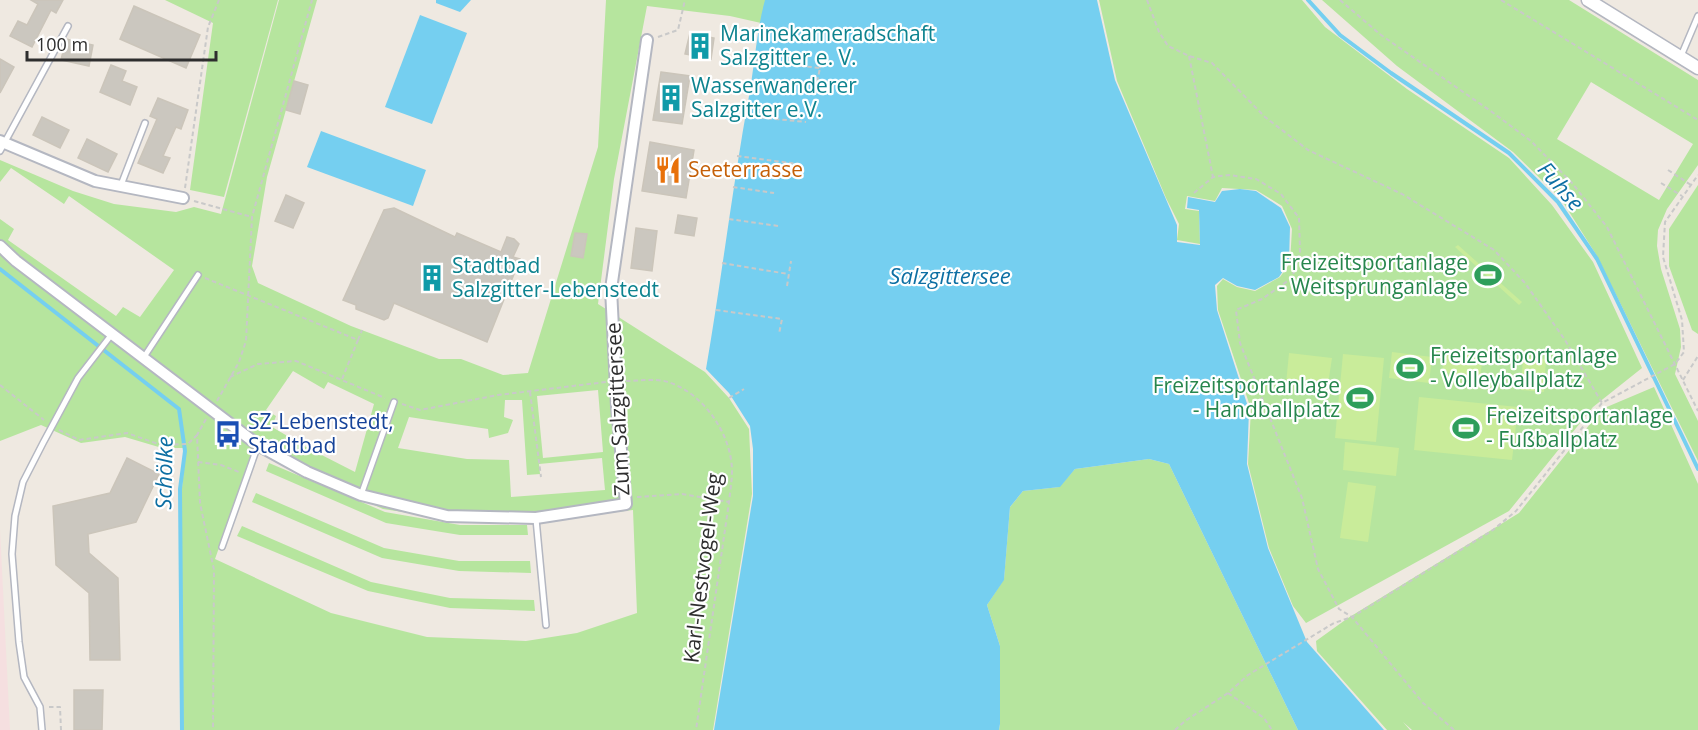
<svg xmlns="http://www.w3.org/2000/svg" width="1698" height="730" font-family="'Open Sans',sans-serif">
<rect width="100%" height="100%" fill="#efe9e1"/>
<!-- medical -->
<path fill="#f5dfe0" d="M 0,530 L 10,730 L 0,730 Z"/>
<!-- green -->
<g fill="#b6e59e" fill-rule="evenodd">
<path d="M 165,0 L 278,0 L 224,197 L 190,190 L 213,23 Z"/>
<path d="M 279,0 L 317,0 L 267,177 L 252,266 L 258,283 L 351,326 L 439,359 L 461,359 L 503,375 L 528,373 L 598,147 L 606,0 L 766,0 L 761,23 L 730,16 L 647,6 L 614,179 L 598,304 L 705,372 L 729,398 L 749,429 L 752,494 L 713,730 L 182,730 L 182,488 L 186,448 L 162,448 L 125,437 L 81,443 L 41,425 L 0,441 L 0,219 L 14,229 L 8,240 L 116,316 L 123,307 L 140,317 L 174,270 L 69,196 L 64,204 L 11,168 L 0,182 L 0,160 L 73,191 L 114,204 L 176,212 L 194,207 L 221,214 ZM 293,371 L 324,389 L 328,382 L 374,404 L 355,472 L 308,448 L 272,427 L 276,416 L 266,410 ZM 598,390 L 603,452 L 543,458 L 537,396 ZM 505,400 L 522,400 L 527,475 L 540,474 L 539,464 L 602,458 L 605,490 L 511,497 L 509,460 L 467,459 L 398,448 L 409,417 L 488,429 L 489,438 L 508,433 L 513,420 L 504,417 ZM 254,449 L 282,464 L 383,509 L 449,519 L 527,523 L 633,510 L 637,613 L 577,633 L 526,641 L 427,637 L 331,613 L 215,559 Z"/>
<path d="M 1099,0 L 1302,0 L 1325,27 L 1407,89 L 1509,158 L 1552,205 L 1593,262 L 1642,368 L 1593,407 L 1509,511 L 1306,623 L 1293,606 L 1269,548 L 1248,464 L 1251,409 L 1218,310 L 1217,286 L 1223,279 L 1237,287 L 1255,291 L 1280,277 L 1290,263 L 1292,229 L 1282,206 L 1256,190 L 1222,188 L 1215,201 L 1187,196 L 1185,209 L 1199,211 L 1200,244 L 1177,240 L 1179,224 L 1166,198 L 1117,81 Z"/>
<path d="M 1322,0 L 1569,0 L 1698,80 L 1698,165 L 1667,209 L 1658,230 L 1657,246 L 1661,269 L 1680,329 L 1681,347 L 1675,374 L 1698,421 L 1698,461 L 1597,256 L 1561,199 L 1513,152 L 1397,66 ZM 1591,82 L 1693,144 L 1659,200 L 1557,139 Z"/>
<path d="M 1698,185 L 1698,334 L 1692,330 L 1669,266 L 1669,229 Z"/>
<path d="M 1654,387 L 1698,484 L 1698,730 L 1412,730 L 1403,722 L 1410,730 L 1387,730 L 1317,651 L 1316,641 L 1348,618 L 1519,513 L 1602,409 Z"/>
<path d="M 1149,459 L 1169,464 L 1298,730 L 999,730 L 1000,724 L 1000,646 L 987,605 L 1004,579 L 1010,507 L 1023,491 L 1059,487 L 1075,469 Z"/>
<path d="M 269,463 L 385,512 L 460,525 L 527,525 L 528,535 L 460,535 L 386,523 L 266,471 Z"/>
<path d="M 256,493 L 384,548 L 459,561 L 530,561 L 531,573 L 459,571 L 382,558 L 252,502 Z"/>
<path d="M 242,526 L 371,582 L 450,598 L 534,600 L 535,611 L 450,608 L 368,591 L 237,536 Z"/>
</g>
<!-- pitch -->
<g fill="#c9ec9a">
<path d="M 1458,245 L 1522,302 L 1519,305 L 1455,247 Z"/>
<path d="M 1445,351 L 1483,356 L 1480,377 L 1442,372 Z"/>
<path d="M 1392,352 L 1432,357 L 1429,383 L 1389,378 Z"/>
<path d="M 1289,353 L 1332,358 L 1327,391 L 1286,384 Z"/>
<path d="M 1343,354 L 1384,358 L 1376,442 L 1335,438 Z"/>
<path d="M 1523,357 L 1546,359 L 1544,392 L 1521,390 Z"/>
<path d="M 1419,397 L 1518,407 L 1512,460 L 1414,450 Z"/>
<path d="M 1345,442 L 1399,448 L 1396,476 L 1343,470 Z"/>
<path d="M 1348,482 L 1376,486 L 1368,542 L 1340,538 Z"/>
</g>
<!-- water -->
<g fill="#75cff0">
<path d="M 436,0 L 471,0 L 460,12 L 436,3 Z"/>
<path d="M 765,0 L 1097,0 L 1115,80 L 1177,225 L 1177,242 L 1200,245 L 1199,210 L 1187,208 L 1188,197 L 1215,202 L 1222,191 L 1240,189 L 1256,191 L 1281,208 L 1290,227 L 1289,262 L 1279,277 L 1255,290 L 1237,286 L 1223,278 L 1215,285 L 1217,310 L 1249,410 L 1247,464 L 1268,548 L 1307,642 L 1384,730 L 1298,730 L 1169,464 L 1149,459 L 1075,469 L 1060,487 L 1023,491 L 1010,507 L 1004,580 L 987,605 L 1000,646 L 1000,724 L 999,730 L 714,730 L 753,496 L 753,449 L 750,426 L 729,393 L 706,369 C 722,276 733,183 750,90 C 755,60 757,29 765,0 Z"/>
<path d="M 420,15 L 467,33 L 432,124 L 385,107 Z"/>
<path d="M 321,131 L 426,170 L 413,206 L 307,167 Z"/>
</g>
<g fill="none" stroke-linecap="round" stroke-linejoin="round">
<!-- stream -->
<g stroke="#75cff0" stroke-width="4">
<path d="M 1308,0 L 1340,35 L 1391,73 L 1509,153 L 1558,202 L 1597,259 L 1698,469"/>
<path d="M 0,269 L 179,409 L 185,451 L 180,489 L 182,730"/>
</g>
</g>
<!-- building -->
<g fill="#cbc7bf" stroke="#cbc5ba" stroke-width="1.5">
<path d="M 31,0 L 63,0 L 56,13 L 51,10 L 32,47 L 10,36 L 18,21 L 27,25 L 38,4 Z"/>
<path d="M 134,6 L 200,35 L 186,68 L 120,39 Z"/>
<path d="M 690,33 L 714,38 L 711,59 L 685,54 Z"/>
<path d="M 66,39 L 93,45 L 89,66 L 61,60 Z"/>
<path d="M 0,59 L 14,67 L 0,93 Z"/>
<path d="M 111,65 L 126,71 L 122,81 L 137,87 L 130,105 L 100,92 Z"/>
<path d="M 661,72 L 690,76 L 682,124 L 653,120 Z"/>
<path d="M 294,81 L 308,85 L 300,114 L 286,110 Z"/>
<path d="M 158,98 L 188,110 L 181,129 L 176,127 L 163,156 L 170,158 L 163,173 L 138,163 L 157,119 L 150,116 Z"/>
<path d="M 42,117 L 69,130 L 60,148 L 33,135 Z"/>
<path d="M 87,139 L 117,154 L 108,172 L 78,158 Z"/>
<path d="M 650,142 L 694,150 L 686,198 L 642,191 Z"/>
<path d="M 286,195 L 304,203 L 293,228 L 275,221 Z"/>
<path d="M 394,208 L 455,237 L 457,233 L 501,252 L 507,237 L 514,239 L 519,244 L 513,257 L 520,259 L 487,342 L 394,303 L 388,318 L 384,320 L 356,309 L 356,305 L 343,300 L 384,210 Z"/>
<path d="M 678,215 L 697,218 L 694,236 L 675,233 Z"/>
<path d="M 636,228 L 657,231 L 652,271 L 631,268 Z"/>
<path d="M 575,233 L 587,234 L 583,258 L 571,256 Z"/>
<path d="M 127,458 L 159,474 L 136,522 L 88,534 L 89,553 L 118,578 L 120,660 L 90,660 L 89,593 L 56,565 L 53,506 L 110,493 Z"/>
<path d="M 74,690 L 103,690 L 102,730 L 74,730 Z"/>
</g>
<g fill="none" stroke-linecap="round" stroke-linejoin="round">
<defs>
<g id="service">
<path d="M 1681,56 L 1698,16"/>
<path d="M 0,151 L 68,26"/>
<path d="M 121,185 L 145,123"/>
<path d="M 144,357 L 198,275"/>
<path d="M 361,495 L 394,402"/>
<path d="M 536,519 L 546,625"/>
<path d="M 222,547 L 258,445"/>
<path d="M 42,730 L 40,707 L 24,677 L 19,642 L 12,554 L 15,516 L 23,482 L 43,443 L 78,378 L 112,334"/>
</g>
<g id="minor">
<path d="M 0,141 L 95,181 L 183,198"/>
<path d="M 0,246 L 16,261 L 258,445 L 307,472 L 361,495 L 447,516 L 536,518 L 626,504 L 617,407 L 611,289 L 647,40"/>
</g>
<path id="tertiary" d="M 1588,0 L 1698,68"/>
</defs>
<!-- service casing -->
<use href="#service" stroke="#b4b7c1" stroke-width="8"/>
<!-- minor casing -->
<use href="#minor" stroke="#b4b7c1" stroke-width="14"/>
<!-- tertiary casing -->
<use href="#tertiary" stroke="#b4b7c1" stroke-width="15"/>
<!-- path -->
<g stroke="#c9c9c9" stroke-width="2" stroke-dasharray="4.5 3" stroke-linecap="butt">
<path d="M 1147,0 L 1159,32 L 1168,46 L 1189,56 L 1212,63 L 1265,117 L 1308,150 L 1402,194 L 1494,250 L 1525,283 L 1565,340 L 1602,403"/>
<path d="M 1340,0 L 1381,35 L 1492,112 L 1531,141 L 1572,183 L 1607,227 L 1698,411"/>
<path d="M 1501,0 L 1698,120"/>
<path d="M 658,37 L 678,30 L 685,0"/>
<path d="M 1189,56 L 1213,177"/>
<path d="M 755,61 L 820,68 L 817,82"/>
<path d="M 820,68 L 823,51"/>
<path d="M 745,116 L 806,122"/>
<path d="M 737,156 L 798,164"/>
<path d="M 1668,170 L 1691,185"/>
<path d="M 1661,183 L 1682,196"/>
<path d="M 733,187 L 774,193"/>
<path d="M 185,188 L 208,27 L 219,0"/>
<path d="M 1194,193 L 1213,177 L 1229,175 L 1256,179 L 1281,194 L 1299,218 L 1300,252 L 1292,278 L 1262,299 L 1236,310 L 1240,343 L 1302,498 L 1318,569 L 1339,609 L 1352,617 L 1423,703 L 1454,730"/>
<path d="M 194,201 L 252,217"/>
<path d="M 729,219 L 778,226"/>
<path d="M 722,263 L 788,274"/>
<path d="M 205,278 L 358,340 L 342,379"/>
<path d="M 787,286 L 791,261"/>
<path d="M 716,310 L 782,319 L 779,334"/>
<path d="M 358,340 L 362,330"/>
<path d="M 230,377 L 258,364 L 296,361 L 385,398"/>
<path d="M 1683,380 L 1698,356"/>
<path d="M 626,381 C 639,381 656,378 668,382 C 703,393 731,433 732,470 C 732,481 730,492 729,502 L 696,730"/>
<path d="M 0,385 L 44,420"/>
<path d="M 530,392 L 541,477"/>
<path d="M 729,398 L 744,389"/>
<path d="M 217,401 L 239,362 L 246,341 L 252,217 L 312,0"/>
<path d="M 402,404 L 420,410 L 498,395 L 606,382"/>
<path d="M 206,419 L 197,435 L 200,503 L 214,570 L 213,730"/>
<path d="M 59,430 L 79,440 L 127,433 L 161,445 L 188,444 L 197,435"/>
<path d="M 198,462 L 221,465 L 239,472"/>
<path d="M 637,497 L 682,494 L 729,502"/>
<path d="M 1228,693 L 1264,718 L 1272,730"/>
<path d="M 49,707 L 60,707 L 61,730"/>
<path d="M 1175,730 L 1185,721 L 1228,693 L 1248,675 L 1334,623 L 1352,617 L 1493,530 L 1516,511 L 1602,403 L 1675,364 L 1684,352 L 1682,320 L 1663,257 L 1665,222 L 1698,175"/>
</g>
<!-- service -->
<use href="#service" stroke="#fff" stroke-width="5"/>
<!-- minor -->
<use href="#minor" stroke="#fff" stroke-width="10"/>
<!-- tertiary -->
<use href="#tertiary" stroke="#fff" stroke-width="12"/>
</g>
<!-- icons -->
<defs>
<symbol id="building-bare" viewBox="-9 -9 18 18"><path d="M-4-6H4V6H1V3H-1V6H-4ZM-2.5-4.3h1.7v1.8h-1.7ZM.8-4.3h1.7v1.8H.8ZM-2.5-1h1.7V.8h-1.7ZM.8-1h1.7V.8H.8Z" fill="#0f9aa8" stroke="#fff" stroke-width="2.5" paint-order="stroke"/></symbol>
<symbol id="restaurant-bare" viewBox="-9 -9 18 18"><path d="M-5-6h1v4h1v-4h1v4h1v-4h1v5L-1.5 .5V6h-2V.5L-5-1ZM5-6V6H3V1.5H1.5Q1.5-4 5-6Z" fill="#e8710a" stroke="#fff" stroke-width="2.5" paint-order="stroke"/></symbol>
<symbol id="stadium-bare" viewBox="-9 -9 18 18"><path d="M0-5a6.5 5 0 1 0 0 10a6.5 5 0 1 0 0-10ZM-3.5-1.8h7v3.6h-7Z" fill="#2e9e5b" stroke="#fff" stroke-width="2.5" paint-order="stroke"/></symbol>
<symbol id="bus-bare" viewBox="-9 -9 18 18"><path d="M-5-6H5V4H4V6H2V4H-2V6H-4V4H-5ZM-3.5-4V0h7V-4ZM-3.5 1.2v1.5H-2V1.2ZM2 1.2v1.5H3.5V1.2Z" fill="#1a4fb4" stroke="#fff" stroke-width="2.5" paint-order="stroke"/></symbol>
</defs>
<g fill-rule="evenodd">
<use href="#building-bare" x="681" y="27" width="38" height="38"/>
<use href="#building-bare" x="652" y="79" width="38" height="38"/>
<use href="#restaurant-bare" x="649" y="151" width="38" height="38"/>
<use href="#stadium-bare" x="1469" y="256" width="38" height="38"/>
<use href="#building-bare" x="413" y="259" width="38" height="38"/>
<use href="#stadium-bare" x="1391" y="349" width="38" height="38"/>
<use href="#stadium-bare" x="1341" y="379" width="38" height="38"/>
<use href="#stadium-bare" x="1447" y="409" width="38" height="38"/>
<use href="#bus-bare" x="209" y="415" width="38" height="38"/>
</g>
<g text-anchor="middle" stroke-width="4.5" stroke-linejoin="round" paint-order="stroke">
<!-- culture labels -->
<g font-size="21" fill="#0d838f" stroke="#fff" text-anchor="start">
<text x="720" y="41">Marinekameradschaft<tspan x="720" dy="24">Salzgitter e. V.</tspan></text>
<text x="691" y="93">Wasserwanderer<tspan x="691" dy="24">Salzgitter e.V.</tspan></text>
<text x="452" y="273">Stadtbad<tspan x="452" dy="24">Salzgitter-Lebenstedt</tspan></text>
</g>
<!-- food labels -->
<g font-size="21" fill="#c56008" stroke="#fff" text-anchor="start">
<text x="688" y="177">Seeterrasse</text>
</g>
<!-- leisure labels -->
<g font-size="21" fill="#27864d" stroke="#fff" text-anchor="end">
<text x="1468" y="270">Freizeitsportanlage<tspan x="1468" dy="24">- Weitsprunganlage</tspan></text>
<text x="1430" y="363" text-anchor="start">Freizeitsportanlage<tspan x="1430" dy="24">- Volleyballplatz</tspan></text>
<text x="1340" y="393">Freizeitsportanlage<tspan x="1340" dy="24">- Handballplatz</tspan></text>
<text x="1486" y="423" text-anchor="start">Freizeitsportanlage<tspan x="1486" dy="24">- Fußballplatz</tspan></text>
</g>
<!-- street labels -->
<g font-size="21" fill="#2e2e2e" stroke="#fff">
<text transform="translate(618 409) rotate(-93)" y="7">Zum Salzgittersee</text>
<text transform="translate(703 568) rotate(-83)" y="7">Karl-Nestvogel-Weg</text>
</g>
<!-- transit labels -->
<g font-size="21" fill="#164399" stroke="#fff" text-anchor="start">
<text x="248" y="429">SZ-Lebenstedt,<tspan x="248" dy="24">Stadtbad</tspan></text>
</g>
<!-- water labels -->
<g font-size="22" font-style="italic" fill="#0d6fa3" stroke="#fff">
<text transform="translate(1561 186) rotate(49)" y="8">Fuhse</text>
<text x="950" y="284">Salzgittersee</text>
<text transform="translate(164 473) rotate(-89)" y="8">Schölke</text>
</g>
</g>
<!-- scale -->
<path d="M27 51v9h189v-9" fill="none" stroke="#2e2e2e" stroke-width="3"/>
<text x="36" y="51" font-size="18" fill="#2e2e2e" stroke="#ffffff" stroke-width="4.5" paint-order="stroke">100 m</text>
</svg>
